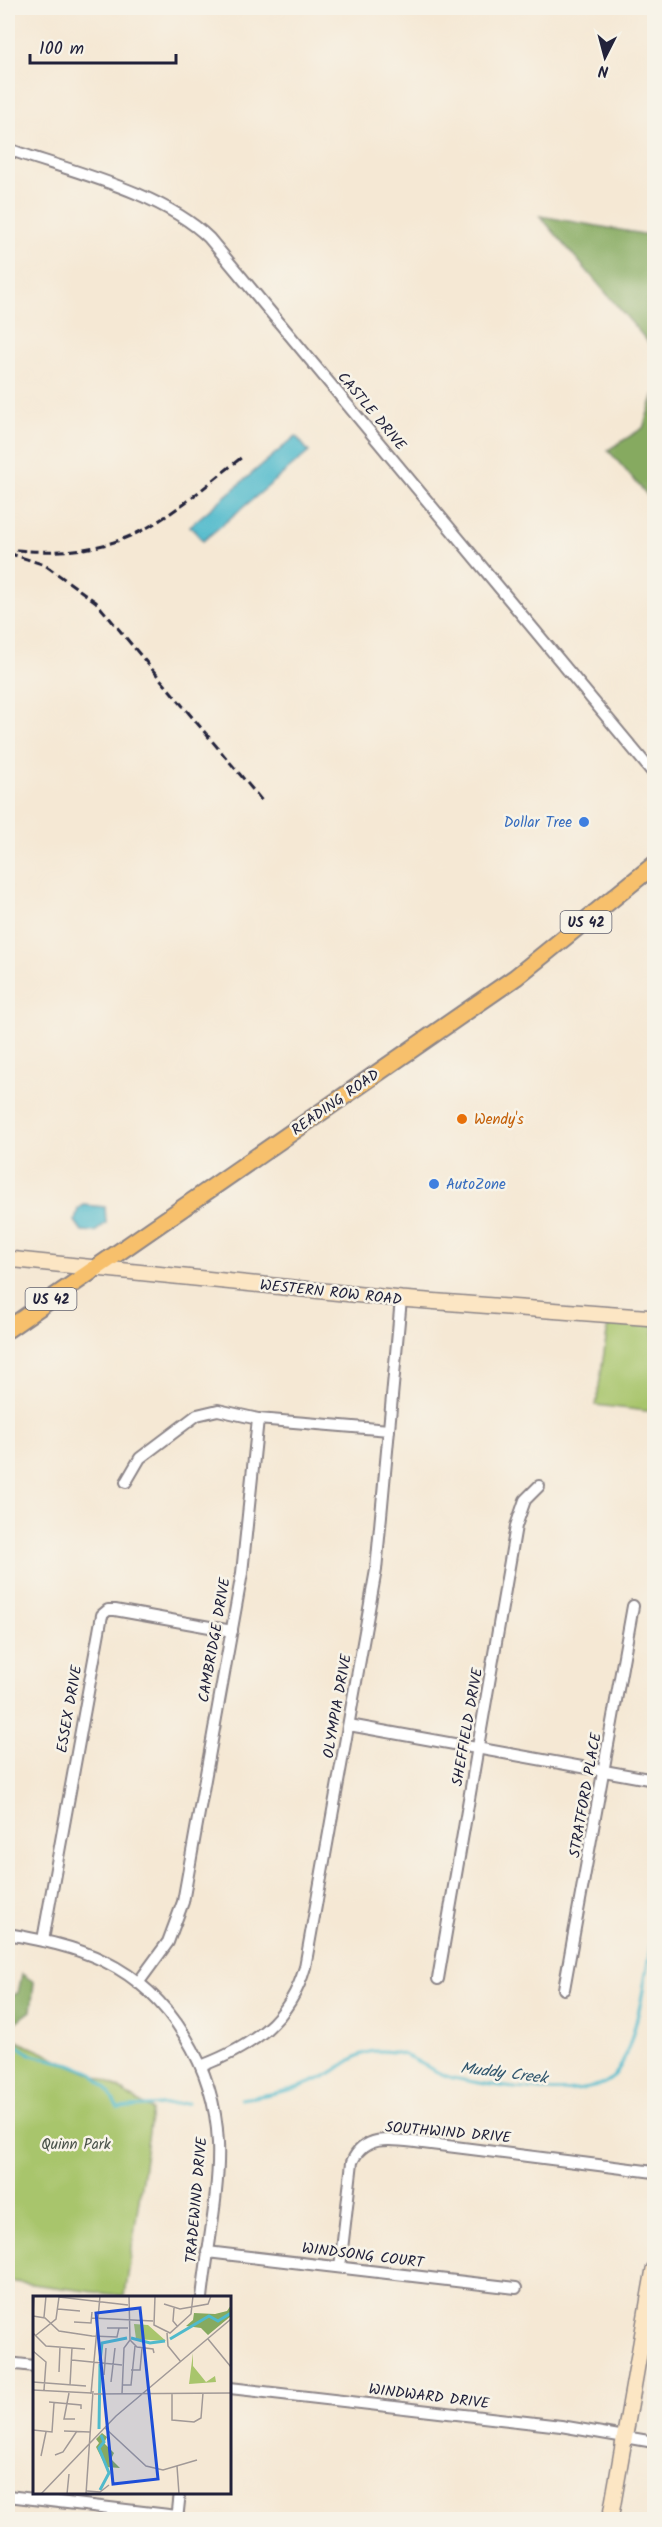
<svg xmlns="http://www.w3.org/2000/svg" width="662" height="2527" font-family="Kalam,sans-serif">
<rect width="100%" height="100%" fill="#f7f3e8"/>
<filter id="ink" filterUnits="userSpaceOnUse"><feTurbulence type="fractalNoise" baseFrequency=".0167" numOctaves="2"/><feDisplacementMap in="SourceGraphic" scale="12" xChannelSelector="R" yChannelSelector="G"/><feConvolveMatrix kernelMatrix="1 2 1 2 8 2 1 2 1" color-interpolation-filters="sRGB"/></filter>
<filter id="wash" filterUnits="userSpaceOnUse"><feTurbulence type="fractalNoise" baseFrequency=".008" numOctaves="4" result="noise"/><feDisplacementMap in="SourceGraphic" scale="24" xChannelSelector="R" yChannelSelector="G"/><feGaussianBlur stdDeviation="1.35" result="paint"/><feColorMatrix in="noise" values="0 0 0 0 0 0 0 0 0 0 0 0 0 0 0 0 0 1.4 0 .05"/><feComposite in="paint" operator="in"/></filter>
<g filter="url(#wash)">
<rect width="100%" height="100%" fill="#f5e8d4"/>
<!-- green -->
<g fill="#a8c56c" stroke="#657454" stroke-width="1.5">
<path d="M 609,1320 L 654,1321 L 654,1412 L 596,1405 Z"/>
<path d="M 8,2037 L 109,2082 L 152,2110 L 125,2296 L 8,2281 Z"/>
</g>
<!-- forest -->
<g fill="#86aa60" stroke="#54664e" stroke-width="1.5">
<path d="M 540,216 L 654,236 L 654,349 Z"/>
<path d="M 654,394 L 654,503 L 608,450 L 643,428 Z"/>
<path d="M 22,1974 L 34,1982 L 31,2011 L 8,2028 L 8,1997 L 18,1993 Z"/>
</g>
<!-- water -->
<g fill="#50bacc" stroke="#396e84" stroke-width="1.5">
<path d="M 296,436 L 309,452 L 203,541 L 190,526 Z"/>
<path d="M 84,1205 L 105,1207 L 106,1223 L 95,1232 L 82,1231 L 75,1221 L 78,1209 Z"/>
</g>
<g fill="none" stroke-linecap="round" stroke-linejoin="round">
<!-- stream -->
<g stroke="#50bacc" stroke-width="3">
<path d="M 8,2039 L 32,2055 L 70,2064 L 92,2073 L 107,2089 L 118,2108 L 188,2103"/>
<path d="M 241,2099 C 260,2096 280,2093 299,2087 C 310,2083 326,2077 336,2070 C 349,2061 360,2052 376,2051 C 412,2049 424,2071 453,2078 C 486,2085 589,2103 613,2077 C 637,2051 649,1956 654,1920"/>
</g>
</g>
</g>
<g filter="url(#ink)">
<g fill="none" stroke-linecap="round" stroke-linejoin="round">
<defs>
<g id="street">
<path d="M 8,149 C 70,171 162,192 209,238 L 654,774"/>
<path d="M 126,1482 L 140,1458 L 197,1415 L 218,1410 L 258,1419"/>
<path d="M 349,1725 L 654,1780"/>
<path d="M 8,1934 C 41,1940 73,1946 104,1961 C 172,1994 215,2069 218,2143 C 220,2189 207,2250 202,2298"/>
<path d="M 43,1940 L 102,1615 L 108,1610 L 115,1610 L 232,1631"/>
<path d="M 438,1979 L 516,1526 L 525,1500 L 539,1486"/>
<path d="M 138,1983 L 168,1942 L 183,1902 L 242,1573 L 258,1419 L 389,1430"/>
<path d="M 564,1989 L 633,1606"/>
<path d="M 201,2066 C 251,2047 290,2021 305,1967 L 376,1570 L 401,1299"/>
<path d="M 207,2252 L 516,2288"/>
<path d="M 340,2267 L 352,2162 C 365,2132 396,2140 423,2143 L 654,2172"/>
<path d="M 8,2363 L 34,2366"/>
<path d="M 230,2388 L 561,2426 L 654,2442"/>
<path d="M 8,2496 L 177,2516"/>
<path d="M 177,2520 L 180,2492"/>
</g>
<g id="secondary">
<path d="M 8,1259 L 401,1299 L 654,1318"/>
<path d="M 610,2520 L 654,2269"/>
</g>
<path id="primary" d="M 8,1329 L 516,977 L 654,865"/>
</defs>
<!-- street casing -->
<use href="#street" stroke="#8c8588" stroke-width="14"/>
<!-- secondary casing -->
<use href="#secondary" stroke="#8c8588" stroke-width="18"/>
<!-- primary casing -->
<use href="#primary" stroke="#8c8588" stroke-width="20"/>
<!-- street -->
<use href="#street" stroke="#fff" stroke-width="10"/>
<!-- secondary -->
<use href="#secondary" stroke="#fce6c4" stroke-width="15"/>
<!-- primary -->
<use href="#primary" stroke="#f7c06c" stroke-width="16"/>
<!-- rail -->
<g stroke="#22223b" stroke-width="3" stroke-dasharray="9 4.5" stroke-linecap="butt">
<path d="M 16,550 C 127,559 161,522 242,457"/>
<path d="M 8,553 L 45,565 L 96,602 L 263,802"/>
</g>
</g>
</g>
<!-- markers -->
<g fill="#3f7fe0" stroke="#f7f3e8" stroke-width="2">
<circle cx="584" cy="822" r="6"/>
<circle cx="434" cy="1184" r="6"/>
</g>
<circle fill="#e8710a" stroke="#f7f3e8" stroke-width="2" cx="462" cy="1119" r="6"/>
<g text-anchor="middle" stroke-width="5" stroke-linejoin="round" paint-order="stroke">
<!-- shield labels -->
<g fill="#f7f3e8" stroke="#62616f" stroke-width="1.5">
<rect x="560.5" y="911" width="51" height="22" rx="4.5"/>
<rect x="25.5" y="1288" width="51" height="22" rx="4.5"/>
</g>
<g font-size="14" font-weight="bold" fill="#22223b">
<text x="586" y="927">US 42</text>
<text x="51" y="1304">US 42</text>
</g>
<!-- street labels -->
<g font-size="15" fill="#22223b" stroke="#f7f3e8">
<text transform="translate(372 411) rotate(50)" y="5">CASTLE DRIVE</text>
<text transform="translate(335 1102) rotate(-35)" y="5">READING ROAD</text>
<text transform="translate(331 1292) rotate(6)" y="5">WESTERN ROW ROAD</text>
<text transform="translate(214 1640) rotate(-80)" y="5">CAMBRIDGE DRIVE</text>
<text transform="translate(337 1706) rotate(-80)" y="5">OLYMPIA DRIVE</text>
<text transform="translate(69 1709) rotate(-80)" y="5">ESSEX DRIVE</text>
<text transform="translate(467 1727) rotate(-80)" y="5">SHEFFIELD DRIVE</text>
<text transform="translate(585 1795) rotate(-80)" y="5">STRATFORD PLACE</text>
<text transform="translate(448 2132) rotate(5)" y="5">SOUTHWIND DRIVE</text>
<text transform="translate(196 2200) rotate(-85)" y="5">TRADEWIND DRIVE</text>
<text transform="translate(363 2255) rotate(7)" y="5">WINDSONG COURT</text>
<text transform="translate(429 2396) rotate(7)" y="5">WINDWARD DRIVE</text>
</g>
<!-- shop labels -->
<g font-size="15" fill="#366cbe" stroke="#f7f3e8" text-anchor="end">
<text x="572" y="827">Dollar Tree</text>
<text x="446" y="1189" text-anchor="start">AutoZone</text>
</g>
<!-- food labels -->
<g font-size="15" fill="#c56008" stroke="#f7f3e8" text-anchor="start">
<text x="474" y="1124">Wendy's</text>
</g>
<!-- park labels -->
<g font-size="15" fill="#4a534a" stroke="#f7f3e8">
<text x="76" y="2149">Quinn Park</text>
</g>
<!-- water labels -->
<g font-size="16" font-style="italic" fill="#32576e" stroke="#f7f3e8">
<text transform="translate(504 2072) rotate(7)" y="6">Muddy Creek</text>
</g>
</g>
<!-- overview -->
<g transform="translate(33 2296)">
<rect width="198" height="198" fill="#f5e8d4"/>
<path d="M 101,28 L 115,29 L 133,45 L 103,43 ZM 160,57 L 160,70 L 173,86 L 182,80 L 183,86 L 156,88 Z" fill="#a8c56c"/>
<path d="M 198,9 L 198,20 L 175,39 L 168,32 L 153,30 L 160,24 L 161,17 L 182,18 L 194,15 ZM 69,137 L 74,141 L 71,147 L 81,157 L 78,163 L 87,172 L 73,171 L 63,151 L 66,147 L 63,143 Z" fill="#86aa60"/>
<path fill="none" stroke="#50bacc" stroke-width="3" d="M 98,42 L 117,47 L 132,45M 137,43 L 176,20 L 185,25 L 198,17M 67,65 L 69,47 L 94,42M 66,133 L 67,68M 67,194 L 76,177 L 66,152 L 71,146 L 68,139"/>
<path fill="none" stroke="#a19997" stroke-width="1.5" d="M 96,0 L 97,44 L 104,51 L 120,53 L 121,57M 122,0 L 121,29 L 137,37 L 158,18 L 160,0M 26,1 L 95,9M 131,8 L 147,13 L 175,8 L 178,0M 141,12 L 140,25 L 145,31M 25,13 L 47,15M 0,18 L 1,0M 0,20 L 12,22 L 26,35 L 59,40 L 84,41 L 86,32M 11,21 L 13,0M 59,22 L 120,25M 41,26 L 58,27 L 59,16M 74,32 L 95,32M 0,37 L 13,50 L 52,53M 134,37 L 135,50 L 148,66M 2,40 L 23,23 L 26,1M 175,43 L 198,71M 0,55 L 13,66 L 11,94M 39,64 L 89,69M 98,74 L 107,74 L 109,52M 26,76 L 27,51M 71,79 L 73,52M 0,86 L 53,90M 78,86 L 82,52M 37,89 L 39,52M 89,89 L 98,89 L 102,50M 0,94 L 58,97M 36,97 L 31,123 L 42,123M 58,98 L 67,0M 61,98 L 198,97M 89,98 L 91,52 L 97,44M 139,98 L 139,124 L 161,126 L 168,122 L 170,97M 16,106 L 48,109 L 48,113M 72,132 L 113,170 L 130,174 L 164,164M 0,134 L 19,136 L 21,107M 31,135 L 57,136M 22,159 L 30,156 L 44,135M 8,160 L 13,136M 144,170 L 146,198M 54,195 L 67,196 L 76,189M 8,198 L 83,120 L 198,23M 34,198 L 36,178M 53,198 L 60,95"/>
<path fill="#1d4ed8" fill-opacity="0.15" stroke="#1d4ed8" stroke-width="3" d="M 107,12 L 125,183 L 80,188 L 63,17 Z"/>
<rect width="198" height="198" fill="none" stroke="#22223b" stroke-width="3"/>
</g>
<!-- margin -->
<rect width="662" height="2527" fill="none" stroke="#f7f3e8" stroke-width="30"/>
<!-- north arrow -->
<g transform="translate(605 57) rotate(186)" stroke="#f7f3e8" stroke-width="4.5" paint-order="stroke">
<path d="M0-4.5L10 22L0 15L-10 22Z" fill="#22223b"/>
<text y="-9" font-size="16" font-weight="bold" text-anchor="middle" fill="#22223b">N</text>
</g>
<!-- scale -->
<path d="M30 54v9h146v-9" fill="none" stroke="#22223b" stroke-width="3"/>
<text x="39" y="54" font-size="18" fill="#22223b" stroke="#f7f3e8" stroke-width="4.5" paint-order="stroke">100 m</text>
</svg>
